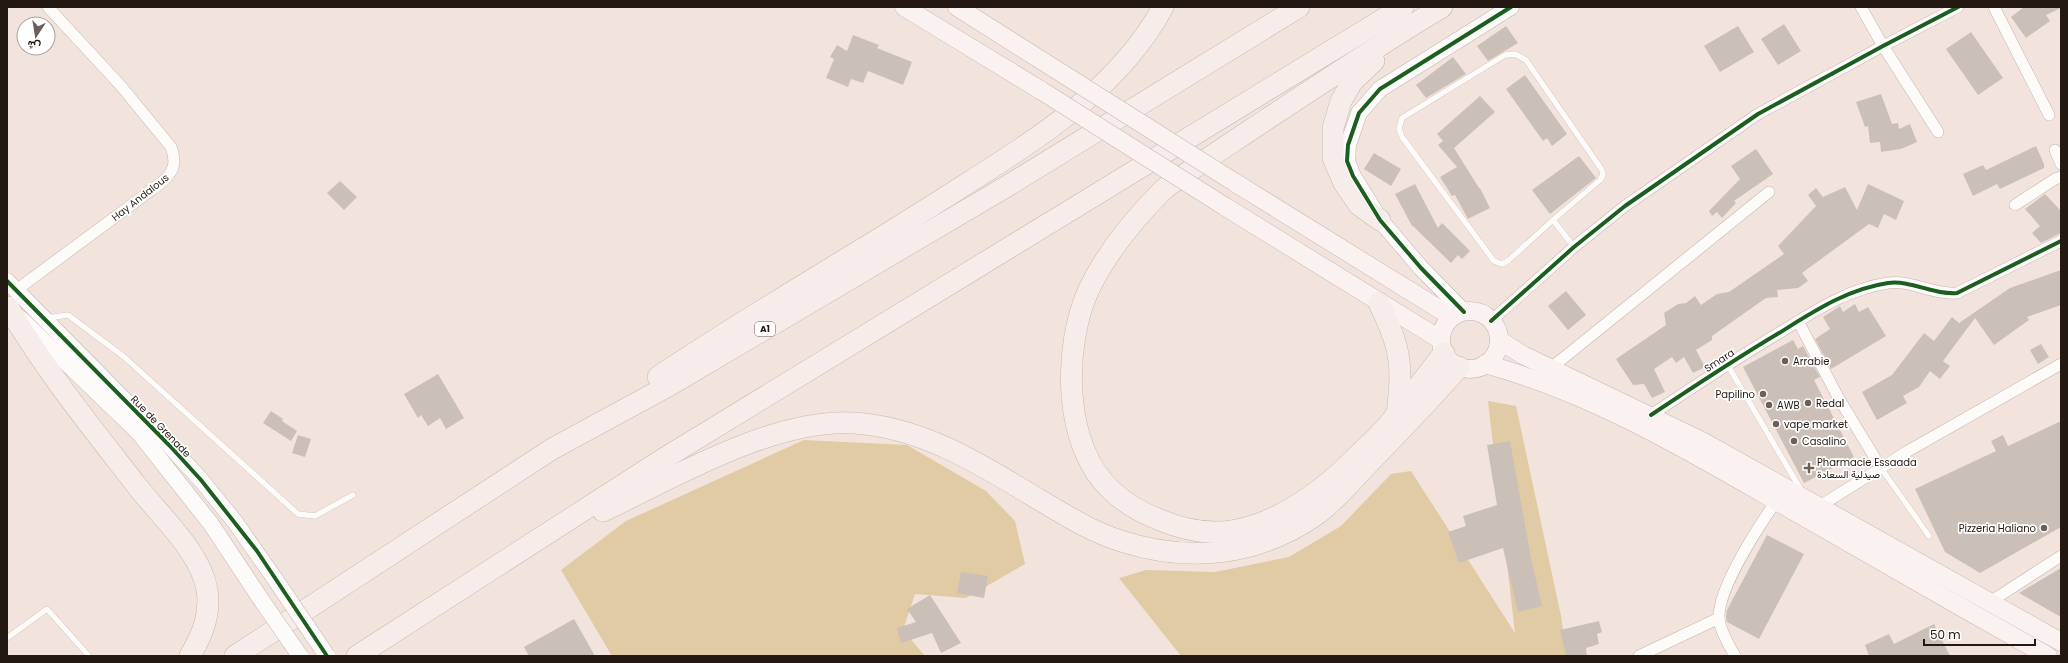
<svg xmlns="http://www.w3.org/2000/svg" width="2068" height="663" font-family="Poppins,Vazirmatn,sans-serif">
<rect width="100%" height="100%" fill="#f2e4dc"/>
<!-- green -->
<g fill="#e0cba4">
<path d="M 1488,401 L 1516,406 L 1561,616 L 1567,656 L 1181,656 L 1119,578 L 1146,570 L 1215,572 L 1289,557 L 1341,526 L 1391,474 L 1411,471 L 1515,633 Z"/>
<path d="M 804,440 L 907,445 L 986,491 L 1015,521 L 1025,564 L 966,598 L 915,594 L 903,630 L 925,656 L 612,656 L 561,570 L 626,521 Z"/>
</g>
<!-- building -->
<g fill="#cbc0b7">
<path d="M 2024,7 L 2061,7 L 2061,8 L 2046,15 L 2050,21 L 2026,38 L 2011,17 Z"/>
<path d="M 1784,24 L 1801,51 L 1778,65 L 1761,39 Z"/>
<path d="M 1506,26 L 1518,43 L 1488,61 L 1477,46 Z"/>
<path d="M 1738,26 L 1754,52 L 1720,72 L 1704,46 Z"/>
<path d="M 1971,32 L 2003,78 L 1978,95 L 1946,49 Z"/>
<path d="M 853,35 L 879,45 L 877,48 L 912,62 L 903,85 L 868,71 L 863,83 L 851,79 L 848,87 L 826,78 L 834,59 L 830,57 L 837,45 L 847,51 Z"/>
<path d="M 1453,57 L 1466,74 L 1426,98 L 1416,85 Z"/>
<path d="M 1525,75 L 1567,134 L 1552,146 L 1547,138 L 1543,141 L 1506,89 Z"/>
<path d="M 1881,94 L 1892,124 L 1898,123 L 1899,129 L 1910,124 L 1917,142 L 1901,149 L 1881,152 L 1880,142 L 1870,143 L 1868,126 L 1865,127 L 1856,102 Z"/>
<path d="M 1480,96 L 1495,112 L 1454,148 L 1479,188 L 1480,188 L 1490,208 L 1468,219 L 1455,195 L 1452,196 L 1440,177 L 1457,167 L 1438,145 L 1443,141 L 1437,134 Z"/>
<path d="M 2036,146 L 2044,164 L 2044,168 L 2000,189 L 1997,184 L 1973,196 L 1963,174 L 1983,165 L 1986,170 Z"/>
<path d="M 1756,149 L 1773,174 L 1734,201 L 1736,203 L 1722,218 L 1717,212 L 1712,216 L 1709,211 L 1740,179 L 1731,166 Z"/>
<path d="M 1374,153 L 1401,169 L 1391,186 L 1364,169 Z"/>
<path d="M 1579,156 L 1596,178 L 1550,214 L 1532,190 Z"/>
<path d="M 340,181 L 357,197 L 344,210 L 327,193 Z"/>
<path d="M 1415,184 L 1438,228 L 1442,223 L 1470,251 L 1462,259 L 1458,255 L 1451,263 L 1413,226 L 1412,226 L 1395,194 Z"/>
<path d="M 1868,184 L 1904,201 L 1896,220 L 1884,214 L 1878,228 L 1869,224 L 1802,273 L 1808,281 L 1798,288 L 1777,290 L 1778,297 L 1766,298 L 1712,336 L 1712,340 L 1696,350 L 1705,367 L 1693,373 L 1684,357 L 1676,363 L 1672,357 L 1654,369 L 1665,392 L 1652,398 L 1644,384 L 1633,385 L 1616,359 L 1666,325 L 1664,313 L 1678,304 L 1686,303 L 1695,296 L 1701,305 L 1717,294 L 1729,292 L 1784,254 L 1778,246 L 1816,206 L 1808,195 L 1816,188 L 1823,197 L 1845,187 L 1857,210 Z"/>
<path d="M 2045,194 L 2061,211 L 2061,233 L 2041,243 L 2032,233 L 2040,226 L 2025,209 Z"/>
<path d="M 2061,270 L 2061,305 L 2027,317 L 2029,320 L 1994,345 L 1975,318 L 1943,361 L 1950,366 L 1940,379 L 1930,371 L 1919,387 L 1903,396 L 1907,403 L 1877,420 L 1862,392 L 1892,375 L 1924,333 L 1934,341 L 1952,317 L 1959,323 L 2010,288 Z"/>
<path d="M 1566,291 L 1586,315 L 1568,330 L 1548,306 Z"/>
<path d="M 1855,304 L 1859,312 L 1868,307 L 1886,336 L 1831,369 L 1815,339 L 1830,329 L 1823,317 L 1840,306 L 1843,312 Z"/>
<path d="M 1793,340 L 1798,349 L 1803,346 L 1820,377 L 1814,380 L 1854,457 L 1804,483 L 1743,367 Z"/>
<path d="M 2041,344 L 2049,357 L 2038,364 L 2030,350 Z"/>
<path d="M 438,374 L 464,418 L 446,429 L 440,418 L 428,426 L 421,415 L 418,418 L 404,394 Z"/>
<path d="M 271,411 L 283,419 L 282,421 L 297,431 L 291,441 L 263,423 Z"/>
<path d="M 2061,421 L 2061,527 L 1980,573 L 1945,552 L 1915,489 L 1996,451 L 1991,441 L 2003,435 L 2008,446 Z"/>
<path d="M 298,435 L 311,439 L 305,457 L 292,453 Z"/>
<path d="M 1510,441 L 1531,558 L 1542,606 L 1518,612 L 1503,548 L 1459,563 L 1448,532 L 1466,526 L 1463,516 L 1497,505 L 1487,445 Z"/>
<path d="M 1767,535 L 1804,554 L 1759,639 L 1727,622 L 1726,617 L 1727,610 Z"/>
<path d="M 2061,568 L 2061,617 L 2019,593 Z"/>
<path d="M 961,572 L 988,576 L 984,598 L 957,593 Z"/>
<path d="M 930,595 L 961,643 L 941,653 L 932,633 L 901,643 L 897,628 L 916,622 L 907,609 Z"/>
<path d="M 574,619 L 595,656 L 529,656 L 524,647 Z"/>
<path d="M 1599,621 L 1602,632 L 1597,634 L 1599,644 L 1586,648 L 1587,656 L 1566,656 L 1560,630 Z"/>
<path d="M 1934,624 L 1950,656 L 1869,656 L 1865,645 L 1889,634 L 1894,644 Z"/>
</g>
<g fill="none" stroke-linecap="round" stroke-linejoin="round">
<defs>
<g id="lane">
<path d="M 1553,220 L 1600,180 L 1603,175 L 1602,170 L 1526,60 L 1515,54 L 1505,55 L 1402,118 L 1399,129 L 1402,137 L 1494,261 L 1502,264 L 1509,260 L 1553,220 L 1574,247"/>
<path d="M 47,318 L 68,315 L 123,356 L 298,514 L 315,516 L 353,495"/>
<path d="M 1727,364 L 1801,490"/>
<path d="M 1881,468 L 1929,536"/>
<path d="M 7,638 L 47,609 L 89,656"/>
</g>
<g id="street">
<path d="M 1861,7 L 1883,46 L 1938,132"/>
<path d="M 1994,7 L 2049,115"/>
<path d="M 2055,150 L 2061,164"/>
<path d="M 2015,205 L 2055,179 L 2061,177"/>
<path d="M 15,291 L 161,183 C 174,172 177,163 171,147 L 121,86 L 48,7"/>
<path d="M 1491,321 L 1574,247 L 1625,206 L 1758,114 L 1883,46 L 1958,7"/>
<path d="M 1798,321 L 1838,397 L 1881,468"/>
<path d="M 1551,368 L 1769,192"/>
<path d="M 1651,415 C 1693,387 1735,359 1779,333 C 1813,312 1847,289 1888,283 C 1912,280 1933,295 1957,293 L 2061,241"/>
<path d="M 1817,510 L 1820,506 L 1908,451 L 2061,364"/>
<path d="M 1990,602 L 2061,556"/>
<path d="M 1639,656 L 1719,618"/>
<path d="M 1735,656 C 1729,645 1719,629 1719,617 C 1719,586 1761,523 1779,497"/>
</g>
<g id="secondary">
<path d="M 7,281 L 170,446 L 201,480 L 235,522 L 277,582"/>
<path d="M 1464,312 L 1421,268 L 1380,220 L 1353,176 L 1347,161 L 1348,145 L 1359,113 L 1380,89 L 1511,7"/>
<path d="M 21,319 L 139,433 L 211,524 L 260,598"/>
</g>
<g id="primary">
<path d="M 904,7 L 1042,91"/>
<path d="M 957,7 L 1044,62"/>
<path d="M 1234,182 L 1452,317"/>
<path d="M 1224,206 L 1441,340"/>
<circle cx="1470" cy="340" r="29"/>
<path d="M 1499,340 L 1523,355 L 1702,441 L 2061,642"/>
<path d="M 1485,364 C 1589,392 1684,448 1776,501 C 1867,553 1957,605 2048,656"/>
</g>
<g id="highway">
<path d="M 1374,61 L 1352,82 L 1341,101 L 1333,128 L 1333,158 L 1344,183 L 1359,205 L 1380,220"/>
<path d="M 1379,303 C 1395,337 1403,356 1399,395 C 1398,402 1399,411 1395,416 C 1385,431 1369,444 1356,457 C 1325,489 1282,521 1237,530 C 1212,535 1184,530 1160,520 C 1142,513 1126,504 1112,491 C 1062,446 1063,346 1089,289 C 1107,252 1134,219 1163,190 C 1171,183 1182,177 1191,170 C 1211,156 1231,143 1252,129 C 1314,88 1377,46 1442,7"/>
<path d="M 8,307 C 45,370 92,428 137,486 C 160,516 201,552 207,590 C 211,615 202,635 190,656"/>
<path d="M 658,377 C 750,315 847,260 941,200 C 1022,148 1116,95 1163,7"/>
<path d="M 1397,414 L 1444,353"/>
<path d="M 603,511 C 675,477 774,418 854,423 C 922,427 982,465 1038,499 C 1064,514 1091,532 1121,541 C 1189,563 1257,556 1316,515 C 1338,499 1354,478 1372,460 C 1402,429 1431,399 1459,367"/>
<path d="M 235,656 L 552,449 L 670,385 L 1009,185 L 1299,7"/>
<path d="M 357,656 L 660,461 L 1403,7"/>
</g>
</defs>
<!-- lane casing -->
<use href="#lane" stroke="#c1b5ae" stroke-width="6"/>
<!-- street casing -->
<use href="#street" stroke="#c1b5ae" stroke-width="12"/>
<!-- secondary casing -->
<use href="#secondary" stroke="#c1b5ae" stroke-width="17"/>
<!-- primary casing -->
<use href="#primary" stroke="#c6b8b3" stroke-width="19"/>
<!-- highway casing -->
<use href="#highway" stroke="#c6b8b3" stroke-width="22"/>
<!-- lane -->
<use href="#lane" stroke="#fdfbfa" stroke-width="5.5"/>
<!-- street -->
<use href="#street" stroke="#fdfbfa" stroke-width="11"/>
<!-- secondary -->
<use href="#secondary" stroke="#fdfbfa" stroke-width="16"/>
<!-- primary -->
<use href="#primary" stroke="#f9f2f0" stroke-width="18"/>
<!-- highway -->
<use href="#highway" stroke="#f6edea" stroke-width="21"/>
<defs>
<g id="secondary-bridge">
<path d="M 277,582 L 327,656"/>
<path d="M 260,598 L 300,656"/>
</g>
<g id="primary-bridge">
<path d="M 1044,62 L 1234,182"/>
<path d="M 1042,91 L 1224,206"/>
</g>
</defs>
<!-- secondary-bridge casing -->
<use href="#secondary-bridge" stroke="#c1b5ae" stroke-width="17" stroke-linecap="butt"/>
<!-- primary-bridge casing -->
<use href="#primary-bridge" stroke="#c6b8b3" stroke-width="19" stroke-linecap="butt"/>
<!-- secondary-bridge -->
<use href="#secondary-bridge" stroke="#fdfbfa" stroke-width="16"/>
<!-- primary-bridge -->
<use href="#primary-bridge" stroke="#f9f2f0" stroke-width="18"/>
<defs>
<g id="cycleway">
<path d="M 7,281 L 170,446 L 201,480 L 257,551 L 327,656"/>
<path d="M 1464,312 L 1421,268 L 1380,220 L 1353,176 L 1347,161 L 1348,145 L 1359,113 L 1380,89 L 1511,7"/>
<path d="M 1491,321 L 1574,247 L 1625,206 L 1758,114 L 1883,46 L 1958,7"/>
<path d="M 1651,415 C 1693,387 1735,359 1779,333 C 1813,312 1847,289 1888,283 C 1912,280 1933,295 1957,293 L 2061,241"/>
</g>
</defs>
<!-- cycleway casing -->
<use href="#cycleway" stroke="#fff" stroke-width="6"/>
<!-- cycleway -->
<use href="#cycleway" stroke="#1b5e20" stroke-width="4"/>
</g>
<!-- markers -->
<g fill="#6c5f59" stroke="#fff" stroke-width="1.5">
<circle cx="1785" cy="361" r="4"/>
<circle cx="1763" cy="394" r="4"/>
<circle cx="1808" cy="403" r="4"/>
<circle cx="1769" cy="405" r="4"/>
<circle cx="1776" cy="424" r="4"/>
<circle cx="1794" cy="441" r="4"/>
<path d="M1807 462h4v4h4v4h-4v4h-4v-4h-4v-4h4z"/>
<circle cx="2044" cy="528" r="4"/>
</g>
<g text-anchor="middle" stroke-width="3.5" stroke-linejoin="round" paint-order="stroke">
<!-- shield labels -->
<rect fill="#fff" stroke="#665d59" stroke-width="1" x="755" y="322" width="20" height="14" rx="3"/>
<g font-size="9" font-weight="bold" fill="#241812">
<text x="765" y="332">A1</text>
</g>
<!-- street labels -->
<g font-size="10" fill="#241812" stroke="#fff">
<text transform="translate(140 197) rotate(-38)" y="4">Hay Andalous</text>
<text transform="translate(1719 360) rotate(-33)" y="4">Smara</text>
<text transform="translate(161 426) rotate(46)" y="4">Rue de Grenade</text>
</g>
<!-- poi labels -->
<g font-size="10" fill="#241812" stroke="#fff" text-anchor="start">
<text x="1793" y="365">Arrabie</text>
<text x="1755" y="398" text-anchor="end">Papilino</text>
<text x="1816" y="407">Redal</text>
<text x="1777" y="409">AWB</text>
<text x="1784" y="428">vape market</text>
<text x="1802" y="445">Casalino</text>
<text x="1817" y="466">Pharmacie Essaada<tspan x="1817" dy="12">صيدلية السعادة</tspan></text>
<text x="2036" y="532" text-anchor="end">Pizzeria Haliano</text>
</g>
</g>
<!-- border -->
<rect width="2068" height="663" fill="none" stroke="#241812" stroke-width="16"/>
<!-- north arrow -->
<g transform="translate(36 36) rotate(192)"><circle r="19" fill="#ffffff" stroke="#a7a3a0"/>
<path d="M0-3L7 15L0 10L-7 15Z" fill="#6c5f59"/>
<text y="-6" font-size="11" font-weight="bold" text-anchor="middle" fill="#241812">ش</text>
</g>
<!-- scale -->
<path d="M1924 639v6h111v-6" fill="none" stroke="#241812" stroke-width="2"/>
<text x="1930" y="639" font-size="12" fill="#241812" stroke="#ffffff" stroke-width="3" paint-order="stroke">50 m</text>
</svg>
